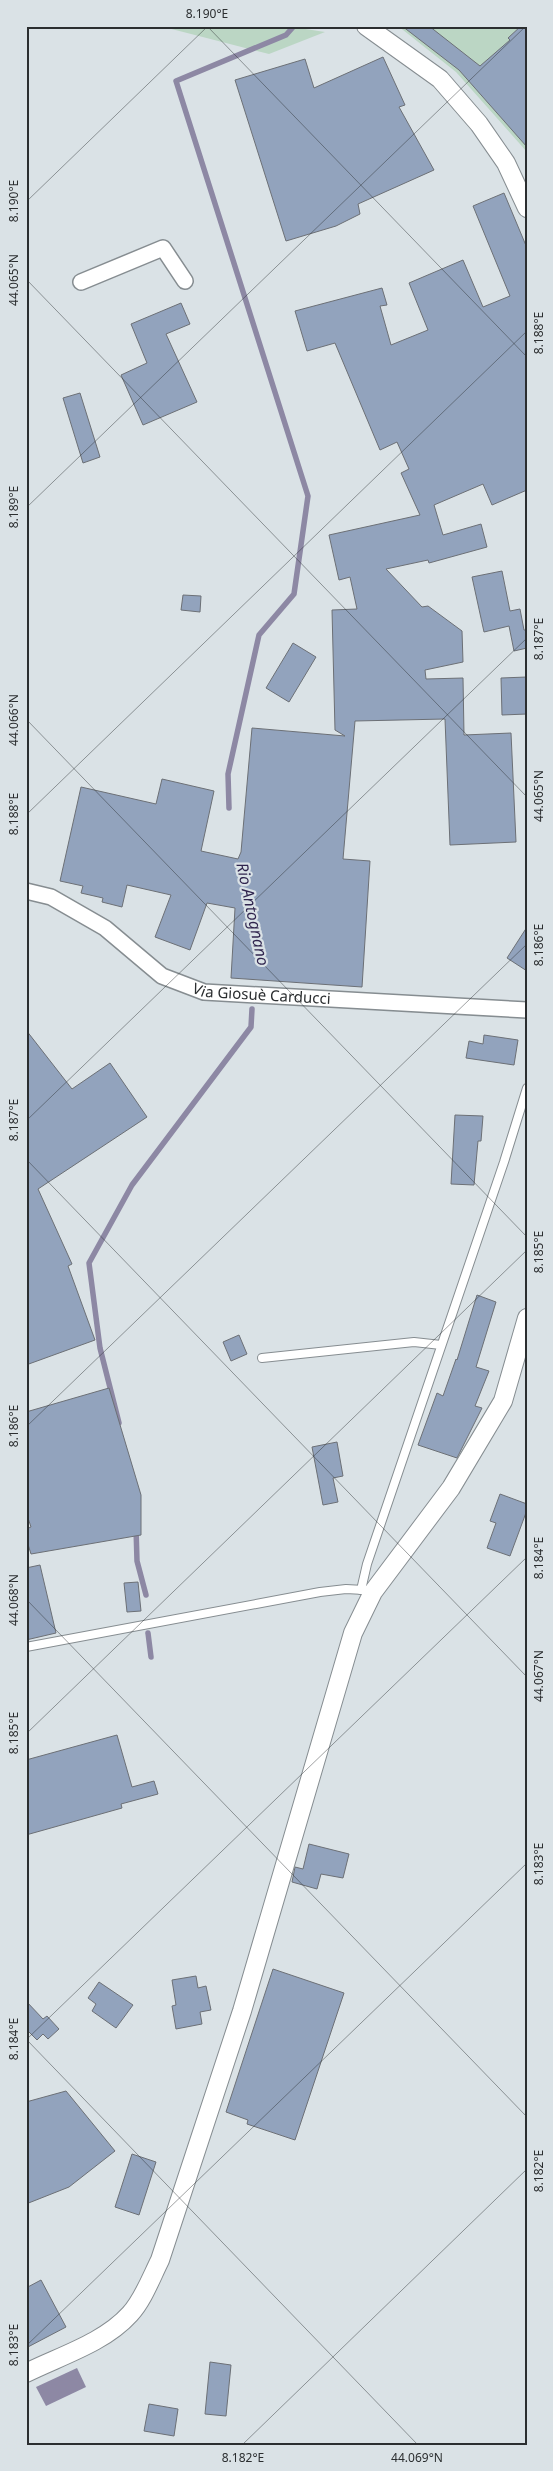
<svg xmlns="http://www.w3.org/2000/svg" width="553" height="2471" font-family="'Noto Sans',sans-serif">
<rect width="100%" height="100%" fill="#dae2e6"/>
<!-- green -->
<g fill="#bbd6c4">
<path d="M 160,26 L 286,26 L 325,32 L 269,54 Z"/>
<path d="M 398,26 L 527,26 L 527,152 L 456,72 Z"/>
</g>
<!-- water -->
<path fill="#8d88a4" d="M 77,2368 L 86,2387 L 46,2406 L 36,2387 Z"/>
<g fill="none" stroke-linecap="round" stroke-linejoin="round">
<!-- stream -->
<g stroke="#8d88a4" stroke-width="5.5">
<path d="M 229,808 L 228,774 L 259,635 L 294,594 L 308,496 L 176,81 L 286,35 L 294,26"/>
<path d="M 119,1423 L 100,1348 L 89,1263 L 132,1185 L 251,1027 L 252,1009"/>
<path d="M 136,1528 L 137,1561 L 146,1595"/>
<path d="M 148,1633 L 151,1657"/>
</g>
</g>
<!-- building -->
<g fill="#92a3bd" stroke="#6c7076">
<path d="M 402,26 L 429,26 L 480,66 L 510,40 L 508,38 L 521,26 L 527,26 L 527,147 L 459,70 Z"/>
<path d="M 383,57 L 405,105 L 399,107 L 434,170 L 358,204 L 360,214 L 336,226 L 286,241 L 235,80 L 305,59 L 314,88 Z"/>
<path d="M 504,193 L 527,248 L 527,490 L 492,505 L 483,484 L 434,505 L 443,535 L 481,524 L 487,547 L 429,563 L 428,560 L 386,569 L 422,607 L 428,606 L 462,631 L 463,662 L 425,670 L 426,679 L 463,678 L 464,735 L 511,733 L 516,842 L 450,845 L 445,719 L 355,721 L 343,859 L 370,861 L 362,987 L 231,978 L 235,908 L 207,903 L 190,950 L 155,937 L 171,895 L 127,885 L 122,907 L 102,902 L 103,898 L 81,893 L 83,886 L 60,881 L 81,787 L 156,804 L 162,779 L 214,791 L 201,851 L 238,859 L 241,852 L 252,728 L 345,736 L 335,730 L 332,610 L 357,609 L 350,577 L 339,580 L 329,535 L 420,515 L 401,473 L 409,469 L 397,442 L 380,450 L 335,343 L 307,351 L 295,311 L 382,288 L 387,305 L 380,306 L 391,345 L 428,330 L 409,283 L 463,260 L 483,307 L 510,296 L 473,206 Z"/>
<path d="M 181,303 L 190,324 L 166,334 L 197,402 L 143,425 L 121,375 L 147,363 L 131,324 Z"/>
<path d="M 80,393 L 100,457 L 83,463 L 63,398 Z"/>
<path d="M 502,571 L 510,611 L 520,609 L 524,630 L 527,630 L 527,648 L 514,651 L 509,626 L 484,632 L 472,577 Z"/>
<path d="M 183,595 L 201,596 L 200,612 L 181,610 Z"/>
<path d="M 293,643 L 316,657 L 289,702 L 266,688 Z"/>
<path d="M 527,677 L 527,714 L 502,715 L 501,678 Z"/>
<path d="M 527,927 L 527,971 L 507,958 Z"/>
<path d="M 26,1030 L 72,1089 L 110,1063 L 147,1117 L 38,1189 L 72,1264 L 68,1266 L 95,1340 L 26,1365 Z"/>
<path d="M 484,1035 L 518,1040 L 514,1065 L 466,1058 L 469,1041 L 483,1044 Z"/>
<path d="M 455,1115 L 483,1116 L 481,1141 L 478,1141 L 474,1185 L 451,1184 Z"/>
<path d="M 477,1295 L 496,1302 L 476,1367 L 489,1371 L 475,1406 L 482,1408 L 457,1458 L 418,1445 L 437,1393 L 443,1396 L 456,1359 L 457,1360 Z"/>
<path d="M 239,1335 L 247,1354 L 231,1361 L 223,1342 Z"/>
<path d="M 109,1388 L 141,1495 L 141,1535 L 31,1554 L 26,1538 L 26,1529 L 31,1527 L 26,1512 L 26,1412 Z"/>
<path d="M 337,1442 L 343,1476 L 333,1478 L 338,1502 L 323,1505 L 312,1447 Z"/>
<path d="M 500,1494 L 527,1504 L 527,1510 L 510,1556 L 487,1548 L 496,1523 L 490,1521 Z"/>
<path d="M 40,1565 L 56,1633 L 26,1640 L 26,1568 Z"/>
<path d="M 138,1582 L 141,1611 L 127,1612 L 124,1583 Z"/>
<path d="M 117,1735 L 132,1787 L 154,1781 L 158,1794 L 121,1804 L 122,1808 L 26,1835 L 26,1760 Z"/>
<path d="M 309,1844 L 349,1854 L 343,1878 L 321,1874 L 317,1889 L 292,1882 L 295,1867 L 303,1869 Z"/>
<path d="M 273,1969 L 344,1993 L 295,2140 L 247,2124 L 248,2120 L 226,2112 Z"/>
<path d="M 196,1976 L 198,1988 L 206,1986 L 211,2010 L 200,2012 L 202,2024 L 176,2029 L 172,2006 L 176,2005 L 172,1980 Z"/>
<path d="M 99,1982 L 133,2005 L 116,2028 L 92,2011 L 96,2004 L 88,1998 Z"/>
<path d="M 26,2001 L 43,2019 L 47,2016 L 59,2029 L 48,2039 L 43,2034 L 37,2040 L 26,2029 Z"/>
<path d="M 66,2091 L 115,2151 L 69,2187 L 26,2204 L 26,2102 Z"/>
<path d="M 132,2154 L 156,2162 L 139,2215 L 115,2207 Z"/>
<path d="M 41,2280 L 66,2327 L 26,2348 L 26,2288 Z"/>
<path d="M 210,2362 L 231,2365 L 226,2416 L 205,2414 Z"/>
<path d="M 149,2404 L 178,2409 L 174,2436 L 144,2431 Z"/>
</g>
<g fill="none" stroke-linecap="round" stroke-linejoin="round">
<defs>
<g id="service">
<path d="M 262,1358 L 414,1342 L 441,1345"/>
<path d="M 361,1590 L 367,1564 L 504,1162 L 527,1088"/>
<path d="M 26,1647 L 320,1592 L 346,1589 L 364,1590"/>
</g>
<g id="minor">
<path d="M 81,282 L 163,248 L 185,281"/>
<path id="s1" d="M 26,891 L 51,897 L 105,928 L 162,976 L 204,992 L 527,1010"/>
</g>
<g id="tertiary">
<path d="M 366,26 L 440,79 L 479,124 L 506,163 L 527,208"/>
<path d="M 26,2373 C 60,2356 104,2343 130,2314 C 143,2300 151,2278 160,2260 L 242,2011 L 353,1633 L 373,1592 L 451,1488 L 503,1401 L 527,1318"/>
</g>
</defs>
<!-- service casing -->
<use href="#service" stroke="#868d91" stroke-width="10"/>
<!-- minor casing -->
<use href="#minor" stroke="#868d91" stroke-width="18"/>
<!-- tertiary casing -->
<use href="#tertiary" stroke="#868d91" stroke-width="20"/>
<!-- service -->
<use href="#service" stroke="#fff" stroke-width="8"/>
<!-- minor -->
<use href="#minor" stroke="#fff" stroke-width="15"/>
<!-- tertiary -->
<use href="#tertiary" stroke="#fff" stroke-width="18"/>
</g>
<!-- ticks -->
<path fill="none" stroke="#2b2e30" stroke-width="1" stroke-opacity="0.45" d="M 207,26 L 527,357M 26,202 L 208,26M 26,279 L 527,797M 26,508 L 526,26M 26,719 L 527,1237M 26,815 L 527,331M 26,1121 L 527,638M 26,1159 L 527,1677M 26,1427 L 527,944M 26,1599 L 527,2117M 26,1734 L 527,1250M 26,2039 L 418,2445M 26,2040 L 527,1557M 26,2346 L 527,1863M 242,2445 L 527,2169"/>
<g text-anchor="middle" stroke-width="4.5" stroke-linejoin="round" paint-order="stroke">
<!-- street labels -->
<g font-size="15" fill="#2b2e30" stroke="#dae2e6">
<text dy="5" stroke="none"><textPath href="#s1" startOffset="265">Via Giosuè Carducci</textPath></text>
</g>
<!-- water labels -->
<g font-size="16" font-style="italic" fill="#30254e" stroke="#dae2e6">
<text transform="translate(253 914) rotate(78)" y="6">Rio Antognano</text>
</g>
</g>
<!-- border -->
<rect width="553" height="2471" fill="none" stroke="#dae2e6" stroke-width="55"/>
<rect x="28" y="28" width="498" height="2416" fill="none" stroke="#2b2e30" stroke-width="2"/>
<g font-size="12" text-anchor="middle" fill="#2b2e30">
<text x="207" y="18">8.190°E</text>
<text transform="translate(14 201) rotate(-90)" y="4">8.190°E</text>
<text transform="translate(14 280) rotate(-90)" y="4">44.065°N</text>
<text transform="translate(539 333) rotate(-90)" y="4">8.188°E</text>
<text transform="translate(14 507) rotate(-90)" y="4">8.189°E</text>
<text transform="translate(539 639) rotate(-90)" y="4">8.187°E</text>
<text transform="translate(14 720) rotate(-90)" y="4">44.066°N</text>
<text transform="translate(539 796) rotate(-90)" y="4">44.065°N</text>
<text transform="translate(14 814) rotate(-90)" y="4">8.188°E</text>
<text transform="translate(539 945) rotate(-90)" y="4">8.186°E</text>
<text transform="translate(14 1120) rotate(-90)" y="4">8.187°E</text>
<text transform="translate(539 1252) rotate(-90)" y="4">8.185°E</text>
<text transform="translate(14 1426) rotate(-90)" y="4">8.186°E</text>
<text transform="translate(539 1558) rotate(-90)" y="4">8.184°E</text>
<text transform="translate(14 1600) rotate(-90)" y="4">44.068°N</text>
<text transform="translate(539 1676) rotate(-90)" y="4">44.067°N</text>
<text transform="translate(14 1733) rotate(-90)" y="4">8.185°E</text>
<text transform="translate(539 1864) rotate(-90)" y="4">8.183°E</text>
<text transform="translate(14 2039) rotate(-90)" y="4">8.184°E</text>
<text transform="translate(539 2171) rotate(-90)" y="4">8.182°E</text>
<text transform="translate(14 2345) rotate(-90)" y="4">8.183°E</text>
<text x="243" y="2462">8.182°E</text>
<text x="417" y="2462">44.069°N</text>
</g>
</svg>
